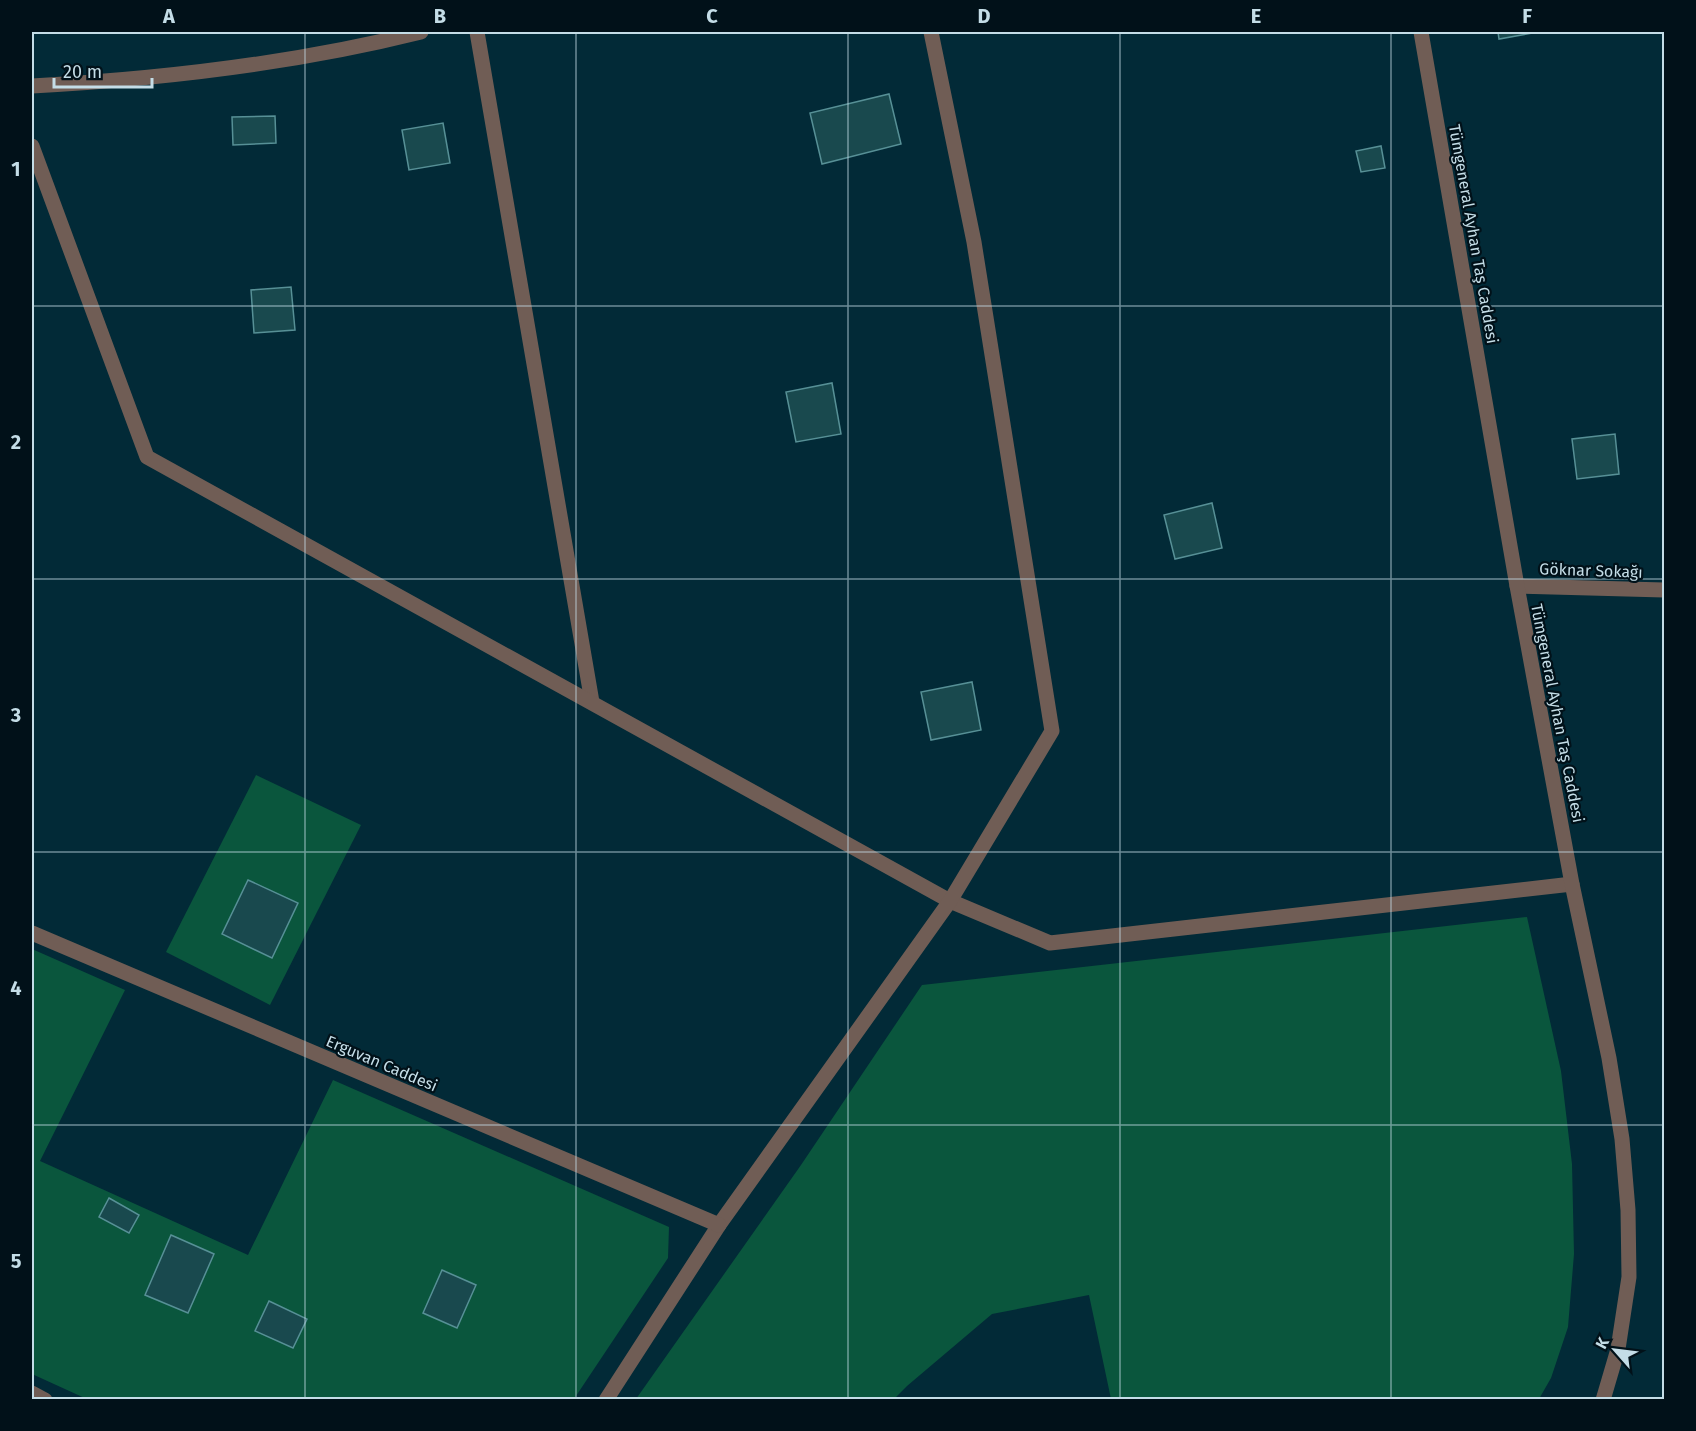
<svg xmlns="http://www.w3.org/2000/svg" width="1696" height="1431" font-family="'Fira Sans',sans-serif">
<rect width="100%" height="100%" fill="#022a37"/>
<!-- green -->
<g fill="#0a563d">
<path d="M 256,775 L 361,825 L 270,1005 L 166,952 Z"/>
<path d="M 1527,917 L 1561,1071 L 1572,1164 L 1574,1254 L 1568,1327 L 1551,1378 L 1539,1399 L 1111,1399 L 1089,1295 L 992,1314 L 907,1386 L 894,1399 L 636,1399 L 801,1165 L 922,985 Z"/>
<path d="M 32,949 L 125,990 L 40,1161 L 248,1255 L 333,1080 L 669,1227 L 668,1258 L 574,1399 L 89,1400 L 32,1374 Z"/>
</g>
<!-- building -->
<g fill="#19494e" stroke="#579096" stroke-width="1.5">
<path d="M 1498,32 L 1538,32 L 1499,39 Z"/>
<path d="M 889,94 L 901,144 L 822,164 L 810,113 Z"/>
<path d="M 275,116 L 276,143 L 233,145 L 232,117 Z"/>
<path d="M 443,123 L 450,163 L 409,170 L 402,130 Z"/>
<path d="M 1381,146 L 1385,168 L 1361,172 L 1356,151 Z"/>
<path d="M 291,287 L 295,330 L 254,333 L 251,290 Z"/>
<path d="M 832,383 L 841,434 L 796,442 L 786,392 Z"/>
<path d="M 1615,434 L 1619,474 L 1577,479 L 1572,439 Z"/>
<path d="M 1212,503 L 1222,548 L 1175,559 L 1164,515 Z"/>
<path d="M 972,682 L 981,730 L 931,740 L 921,692 Z"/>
<path d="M 248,880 L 298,903 L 272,958 L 222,934 Z"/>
<path d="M 109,1198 L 139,1215 L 129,1233 L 99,1217 Z"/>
<path d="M 171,1235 L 214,1254 L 188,1313 L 145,1295 Z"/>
<path d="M 442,1270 L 476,1285 L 457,1328 L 423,1313 Z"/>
<path d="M 269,1301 L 307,1319 L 293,1348 L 255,1331 Z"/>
</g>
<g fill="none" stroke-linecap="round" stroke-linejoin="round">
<!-- minor -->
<g stroke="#705d55" stroke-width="15">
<path d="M 477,32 L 592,702"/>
<path d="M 32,146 L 147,457 L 950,901 L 1050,943 L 1572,884"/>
<path d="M 1517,586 L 1664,590"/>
<path d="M 32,1393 L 45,1400"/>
<path d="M 606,1400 L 719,1225 L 950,901 L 1052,731 L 974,242 L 931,32"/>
</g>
<!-- tertiary -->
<g stroke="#705d55" stroke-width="15">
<path d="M 1421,32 L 1517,586 L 1572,884 L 1609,1058 L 1622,1139 L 1628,1210 L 1629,1277 L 1618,1349 L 1603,1400"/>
<path d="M 32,86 C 162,79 293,64 421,32"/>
<path d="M 32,933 L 719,1225"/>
</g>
</g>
<!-- grid -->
<path fill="none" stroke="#c4dde7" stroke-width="1.5" stroke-opacity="0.55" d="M 305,32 L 305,1400M 576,32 L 576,1400M 848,32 L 848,1400M 1120,32 L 1120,1400M 1391,32 L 1391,1400M 32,306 L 1664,306M 32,579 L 1664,579M 32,852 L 1664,852M 32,1125 L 1664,1125"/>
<g text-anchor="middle" stroke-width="4.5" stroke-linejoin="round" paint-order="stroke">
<!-- street labels -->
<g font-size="16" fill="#c4dde7" stroke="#011119">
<text transform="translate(1474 234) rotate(80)" y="6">Tümgeneral Ayhan Taş Caddesi</text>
<text transform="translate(1591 570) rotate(2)" y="6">Göknar Sokağı</text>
<text transform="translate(1558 713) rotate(79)" y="6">Tümgeneral Ayhan Taş Caddesi</text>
<text transform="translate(382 1063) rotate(23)" y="6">Erguvan Caddesi</text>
</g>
</g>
<!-- border -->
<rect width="1696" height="1431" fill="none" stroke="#011119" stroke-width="66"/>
<!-- north arrow -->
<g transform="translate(1615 1350) rotate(298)" stroke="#011119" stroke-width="4.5" paint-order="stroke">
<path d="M0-4.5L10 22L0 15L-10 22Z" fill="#c4dde7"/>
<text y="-9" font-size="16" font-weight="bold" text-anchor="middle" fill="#c4dde7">K</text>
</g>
<!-- scale -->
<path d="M54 78v9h98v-9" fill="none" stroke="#c4dde7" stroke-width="3"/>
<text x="63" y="78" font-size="18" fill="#c4dde7" stroke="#011119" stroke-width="4.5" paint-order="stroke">20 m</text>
<rect x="33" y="33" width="1630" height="1365" fill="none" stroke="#c4dde7" stroke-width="2"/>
<g font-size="20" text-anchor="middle" font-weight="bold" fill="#c4dde7">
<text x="169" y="23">A</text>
<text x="440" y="23">B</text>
<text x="712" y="23">C</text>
<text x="984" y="23">D</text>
<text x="1256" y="23">E</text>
<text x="1527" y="23">F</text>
<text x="16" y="176">1</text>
<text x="16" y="449">2</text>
<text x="16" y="722">3</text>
<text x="16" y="995">4</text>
<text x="16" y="1268">5</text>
</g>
</svg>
